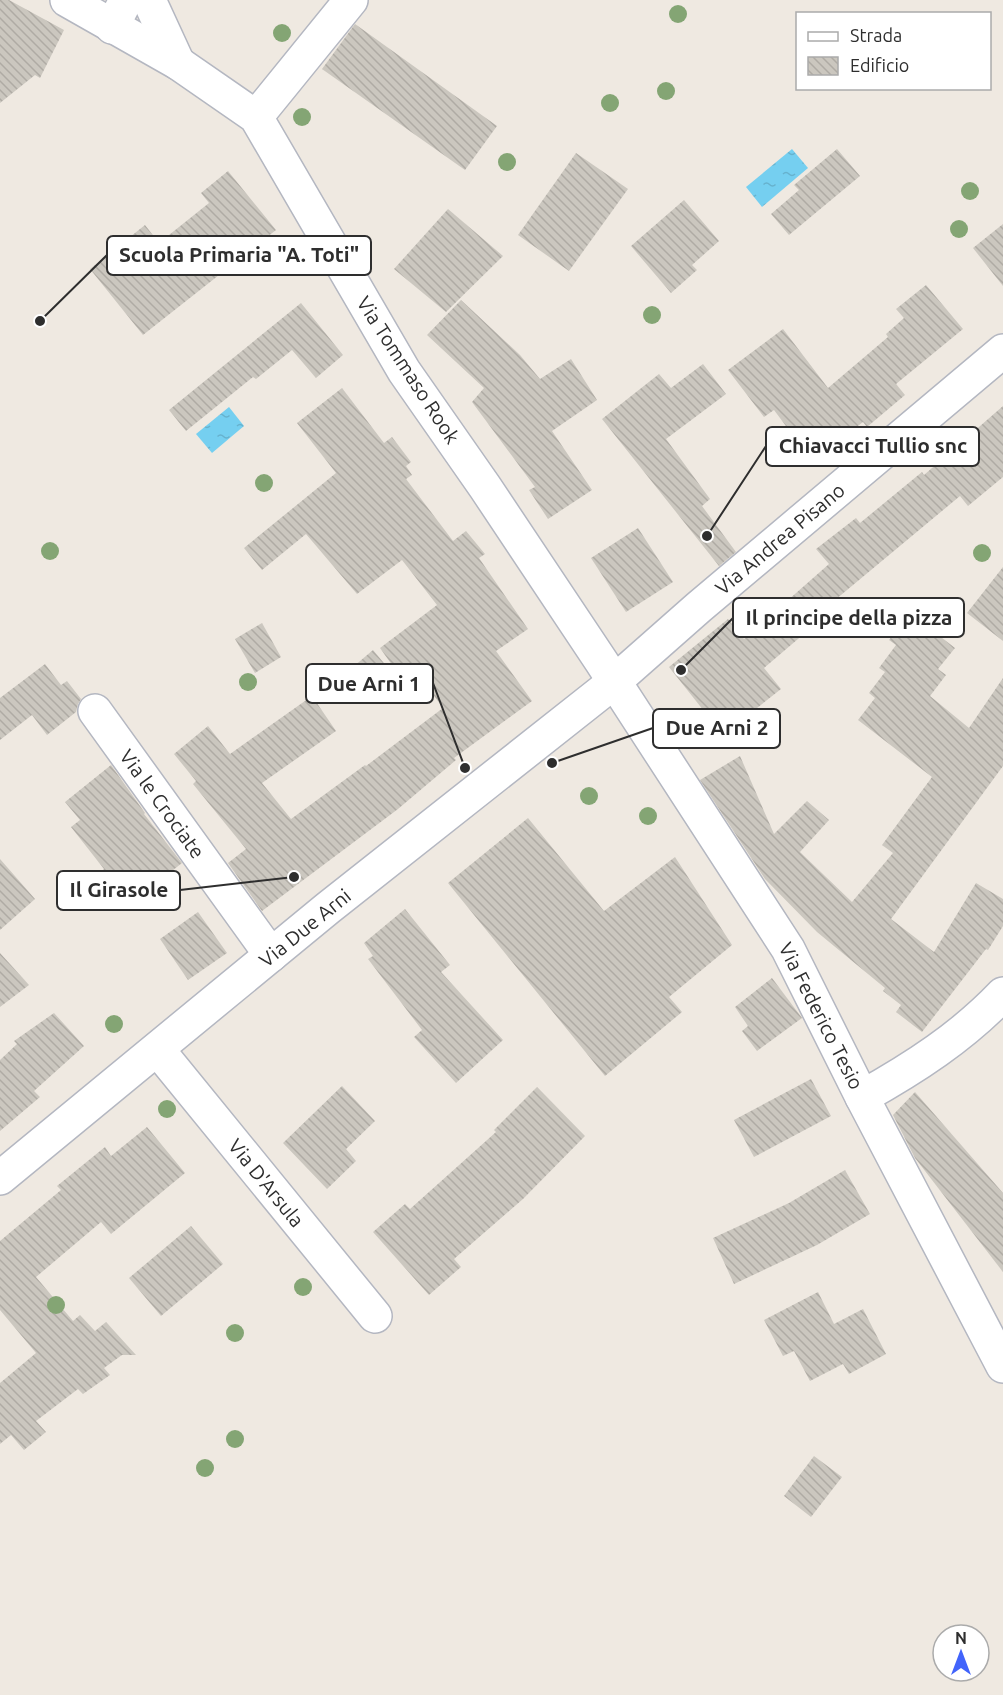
<svg xmlns="http://www.w3.org/2000/svg" width="1003" height="1695" font-family="Ubuntu,sans-serif">
<defs>
<pattern id="water-ripples" width="26" height="14" patternUnits="userSpaceOnUse" patternTransform="scale(1.5)"><rect width="26" height="14" fill="#75cff0"/><path d="M2 4q2-2 4 0t4 0M15 11q2-2 4 0t4 0" fill="none" stroke="#66b2ce"/></pattern>
<pattern id="building-back-hatch" width="6" height="6" patternUnits="userSpaceOnUse" patternTransform="scale(1.5)"><rect width="6" height="6" fill="#cbc7bf"/><path d="M-1 5l2 2M0 0l6 6M5-1l2 2" fill="none" stroke="#afaba4"/></pattern>
</defs>
<rect width="100%" height="100%" fill="#efe9e1"/>
<!-- water -->
<g fill="url(#water-ripples)">
<path d="M 792,149 L 808,168 L 762,207 L 746,187 Z"/>
<path d="M 229,407 L 244,426 L 212,453 L 196,434 Z"/>
</g>
<!-- building -->
<g fill="url(#building-back-hatch)">
<path d="M 0,0 L 9,0 L 64,30 L 40,78 L 35,75 L 0,103 Z"/>
<path d="M 355,24 L 497,126 L 465,170 L 322,69 Z"/>
<path d="M 837,149 L 860,176 L 789,235 L 771,214 L 799,190 L 794,185 Z"/>
<path d="M 576,153 L 628,189 L 569,271 L 518,235 Z"/>
<path d="M 228,171 L 276,230 L 143,335 L 90,269 L 145,225 L 159,243 L 209,203 L 201,193 Z"/>
<path d="M 684,200 L 719,241 L 692,265 L 697,270 L 671,293 L 631,246 Z"/>
<path d="M 448,209 L 503,256 L 446,312 L 394,269 Z"/>
<path d="M 1003,224 L 1003,286 L 973,248 Z"/>
<path d="M 926,285 L 963,329 L 896,384 L 905,395 L 867,427 L 863,422 L 812,461 L 774,410 L 764,417 L 728,370 L 783,329 L 828,388 L 888,337 L 886,334 L 904,318 L 896,309 Z"/>
<path d="M 461,300 L 520,355 L 540,379 L 571,359 L 597,400 L 552,431 L 592,490 L 548,519 L 529,490 L 535,487 L 472,402 L 484,388 L 427,335 Z"/>
<path d="M 301,303 L 343,355 L 316,378 L 292,350 L 256,379 L 253,377 L 186,431 L 169,410 Z"/>
<path d="M 703,364 L 726,394 L 666,439 L 710,499 L 702,506 L 736,552 L 719,566 L 602,419 L 659,374 L 671,388 Z"/>
<path d="M 342,388 L 384,443 L 392,437 L 411,462 L 406,466 L 412,475 L 406,479 L 453,541 L 466,531 L 485,554 L 479,558 L 528,629 L 496,651 L 532,701 L 454,758 L 456,760 L 398,809 L 262,911 L 228,863 L 246,849 L 193,784 L 196,781 L 174,754 L 208,726 L 230,754 L 312,696 L 336,731 L 262,783 L 291,819 L 365,765 L 366,766 L 443,708 L 417,673 L 404,682 L 380,648 L 437,605 L 402,560 L 357,594 L 306,534 L 262,570 L 244,548 L 336,473 L 297,423 Z"/>
<path d="M 1003,406 L 1003,477 L 968,506 L 960,496 L 835,600 L 839,604 L 764,668 L 781,689 L 723,735 L 669,667 L 728,619 L 744,639 L 829,564 L 816,549 L 856,518 L 860,523 L 922,472 L 924,475 Z"/>
<path d="M 638,528 L 673,582 L 626,612 L 591,558 Z"/>
<path d="M 1003,567 L 1003,641 L 967,613 Z"/>
<path d="M 910,613 L 955,648 L 938,669 L 946,675 L 930,696 L 969,728 L 1003,678 L 1003,766 L 891,919 L 934,952 L 976,883 L 1003,899 L 1003,926 L 988,950 L 986,949 L 922,1032 L 896,1012 L 901,1005 L 883,991 L 885,988 L 817,932 L 765,879 L 700,780 L 740,756 L 774,834 L 807,801 L 829,820 L 800,852 L 852,902 L 893,853 L 882,845 L 932,777 L 858,720 L 875,698 L 869,693 L 885,672 L 879,668 L 896,645 L 889,640 Z"/>
<path d="M 262,623 L 281,657 L 255,673 L 235,639 Z"/>
<path d="M 373,650 L 388,668 L 367,685 L 353,667 Z"/>
<path d="M 45,664 L 61,685 L 67,681 L 81,699 L 78,704 L 76,712 L 47,735 L 32,715 L 0,740 L 0,698 Z"/>
<path d="M 111,765 L 145,813 L 144,814 L 182,863 L 129,905 L 102,871 L 104,869 L 71,827 L 80,820 L 65,802 Z"/>
<path d="M 528,818 L 604,911 L 675,857 L 732,945 L 669,997 L 682,1012 L 605,1076 L 448,883 Z"/>
<path d="M 0,859 L 35,899 L 0,930 Z"/>
<path d="M 405,909 L 450,965 L 441,972 L 503,1040 L 456,1083 L 414,1037 L 422,1030 L 368,959 L 373,956 L 364,943 Z"/>
<path d="M 198,912 L 227,953 L 188,980 L 160,939 Z"/>
<path d="M 0,953 L 29,985 L 0,1007 Z"/>
<path d="M 772,978 L 802,1018 L 757,1051 L 742,1031 L 748,1026 L 735,1007 Z"/>
<path d="M 54,1013 L 84,1046 L 34,1091 L 40,1097 L 0,1131 L 0,1060 L 17,1044 L 14,1041 Z"/>
<path d="M 811,1079 L 831,1116 L 754,1157 L 734,1120 Z"/>
<path d="M 342,1086 L 375,1121 L 346,1149 L 356,1161 L 327,1189 L 283,1143 Z"/>
<path d="M 537,1087 L 585,1136 L 523,1199 L 454,1259 L 461,1267 L 429,1295 L 373,1232 L 405,1204 L 410,1209 L 496,1132 L 494,1130 Z"/>
<path d="M 915,1092 L 1003,1193 L 1003,1272 L 915,1158 L 893,1115 Z"/>
<path d="M 147,1127 L 185,1173 L 111,1234 L 101,1222 L 36,1277 L 73,1321 L 80,1315 L 95,1331 L 106,1322 L 136,1355 L 122,1355 L 104,1368 L 110,1375 L 83,1394 L 78,1389 L 36,1421 L 46,1432 L 24,1450 L 11,1435 L 0,1444 L 0,1383 L 36,1353 L 0,1310 L 0,1241 L 61,1190 L 57,1186 L 105,1147 L 111,1156 Z"/>
<path d="M 845,1170 L 870,1214 L 817,1245 L 734,1284 L 713,1238 L 789,1203 Z"/>
<path d="M 191,1226 L 223,1264 L 161,1316 L 129,1278 Z"/>
<path d="M 818,1292 L 834,1324 L 863,1309 L 886,1354 L 849,1374 L 843,1364 L 810,1381 L 794,1351 L 783,1356 L 764,1320 Z"/>
<path d="M 814,1456 L 842,1477 L 811,1517 L 784,1496 Z"/>
</g>
<g fill="none" stroke-linecap="round" stroke-linejoin="round">
<defs>
<g id="minor">
<path d="M 67,0 L 178,63 L 256,117 L 404,371 L 485,487 L 601,661 L 788,949 L 862,1097 L 1003,1366"/>
<path d="M 149,0 L 178,63"/>
<path d="M 112,27 L 126,0"/>
<path d="M 256,117 L 351,0"/>
<path d="M 95,711 L 271,955"/>
<path d="M 158,1050 L 375,1316"/>
<path d="M 862,1097 C 914,1068 962,1037 1003,994"/>
</g>
<path id="tertiary" d="M 0,1178 L 328,908 L 614,682 L 699,607 L 1003,351"/>
</defs>
<!-- minor casing -->
<use href="#minor" stroke="#b4b7c1" stroke-width="36"/>
<!-- tertiary casing -->
<use href="#tertiary" stroke="#b4b7c1" stroke-width="36"/>
<!-- minor -->
<use href="#minor" stroke="#fff" stroke-width="33"/>
<!-- tertiary -->
<use href="#tertiary" stroke="#fff" stroke-width="33"/>
</g>
<!-- trees -->
<g fill="#84a574">
<circle cx="678" cy="14" r="9"/>
<circle cx="282" cy="33" r="9"/>
<circle cx="666" cy="91" r="9"/>
<circle cx="610" cy="103" r="9"/>
<circle cx="302" cy="117" r="9"/>
<circle cx="507" cy="162" r="9"/>
<circle cx="970" cy="191" r="9"/>
<circle cx="959" cy="229" r="9"/>
<circle cx="652" cy="315" r="9"/>
<circle cx="264" cy="483" r="9"/>
<circle cx="50" cy="551" r="9"/>
<circle cx="982" cy="553" r="9"/>
<circle cx="248" cy="682" r="9"/>
<circle cx="589" cy="796" r="9"/>
<circle cx="648" cy="816" r="9"/>
<circle cx="114" cy="1024" r="9"/>
<circle cx="167" cy="1109" r="9"/>
<circle cx="303" cy="1287" r="9"/>
<circle cx="56" cy="1305" r="9"/>
<circle cx="235" cy="1333" r="9"/>
<circle cx="235" cy="1439" r="9"/>
<circle cx="205" cy="1468" r="9"/>
</g>
<g text-anchor="middle" stroke-width="4.5" stroke-linejoin="round" paint-order="stroke">
<!-- street labels -->
<g font-size="20" fill="#2e2e2e" stroke="#fff">
<text transform="translate(408 370) rotate(57)" y="7">Via Tommaso Rook</text>
<text transform="translate(780 539) rotate(-40)" y="7">Via Andrea Pisano</text>
<text transform="translate(162 804) rotate(54)" y="7">Via le Crociate</text>
<text transform="translate(305 928) rotate(-39)" y="7">Via Due Arni</text>
<text transform="translate(821 1016) rotate(63)" y="7">Via Federico Tesio</text>
<text transform="translate(266 1183) rotate(51)" y="7">Via D'Arsula</text>
</g>
</g>
<!-- callouts -->
<path fill="none" stroke="#2e2e2e" stroke-width="2" d="M40 321L107 255M707 536L766 446M681 670L733 618M465 768L433 683M552 763L653 728M294 877L180 890"/>
<g fill="#2e2e2e" stroke="#fff" stroke-width="2">
<circle cx="40" cy="321" r="6"/>
<circle cx="707" cy="536" r="6"/>
<circle cx="681" cy="670" r="6"/>
<circle cx="465" cy="768" r="6"/>
<circle cx="552" cy="763" r="6"/>
<circle cx="294" cy="877" r="6"/>
</g>
<g fill="#fff" stroke="#2e2e2e" stroke-width="2">
<rect x="107" y="236" width="264" height="39" rx="6"/>
<rect x="766" y="427" width="213" height="39" rx="6"/>
<rect x="733" y="598" width="231" height="39" rx="6"/>
<rect x="306" y="664" width="127" height="39" rx="6"/>
<rect x="653" y="709" width="127" height="39" rx="6"/>
<rect x="57" y="871" width="123" height="39" rx="6"/>
</g>
<g font-size="21" text-anchor="middle" font-weight="bold" fill="#2e2e2e">
<text x="239" y="262">Scuola Primaria "A. Toti"</text>
<text x="873" y="453">Chiavacci Tullio snc</text>
<text x="849" y="625">Il principe della pizza</text>
<text x="369" y="691">Due Arni 1</text>
<text x="717" y="735">Due Arni 2</text>
<text x="119" y="897">Il Girasole</text>
</g>
<!-- legend -->
<rect x="796" y="12" width="195" height="78" fill="#ffffff" stroke="#ababab" stroke-width="1.5"/>
<rect x="808" y="32" width="30" height="9" fill="#ffffff" stroke="#ababab" stroke-width="1.5"/>
<text x="850" y="42" font-size="18" fill="#2e2e2e">Strada</text>
<rect x="808" y="57" width="30" height="18" fill="url(#building-back-hatch)" stroke="#ababab" stroke-width="1.5"/>
<text x="850" y="72" font-size="18" fill="#2e2e2e">Edificio</text>
<!-- north arrow -->
<g transform="translate(961 1653)"><circle r="28" fill="#ffffff" stroke="#ababab" stroke-width="1.5"/>
<path d="M0-4.5L10 22L0 15L-10 22Z" fill="#4264fb"/>
<text y="-9" font-size="16" font-weight="bold" text-anchor="middle" fill="#2e2e2e">N</text>
</g>
</svg>
